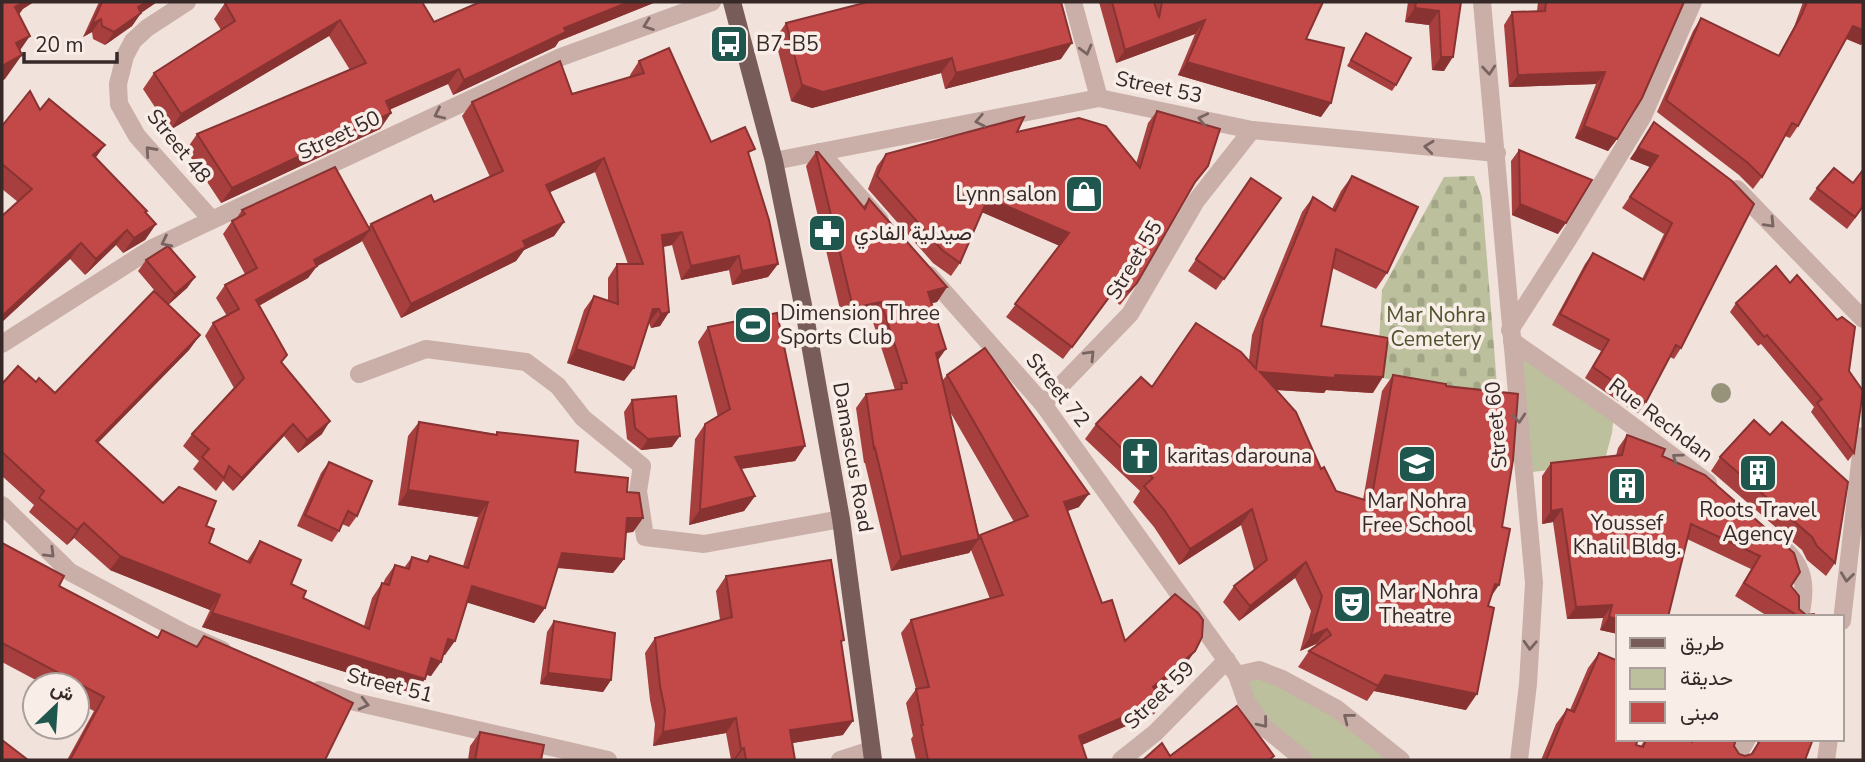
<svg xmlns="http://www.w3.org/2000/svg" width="1865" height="762" font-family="'Nunito Sans',Vazirmatn,sans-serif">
<defs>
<pattern id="cemetery-stones" width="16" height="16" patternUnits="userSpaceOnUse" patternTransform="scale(1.75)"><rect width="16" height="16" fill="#bcc09c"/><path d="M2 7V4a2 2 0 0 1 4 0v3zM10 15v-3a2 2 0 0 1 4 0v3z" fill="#a2a586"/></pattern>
</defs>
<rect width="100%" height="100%" fill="#f1e2dc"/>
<!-- green -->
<g fill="#bcc09c">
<path d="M 1514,345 L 1614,412 L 1612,433 L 1604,463 L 1533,472 Z"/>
<path d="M 1237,675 L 1282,679 L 1401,760 L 1304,760 L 1264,727 Z"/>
</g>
<!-- cemetery -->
<path fill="url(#cemetery-stones)" d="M 1474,176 L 1482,197 L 1498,398 L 1377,377 L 1382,290 L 1444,177 Z"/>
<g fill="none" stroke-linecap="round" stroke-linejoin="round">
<!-- minor -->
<g stroke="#c9afa8" stroke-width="18">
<path d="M 187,2 L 147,28 L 133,41 L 125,56 L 118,84 L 119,104 L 137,136 L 212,220"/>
<path d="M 1073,2 L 1099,98"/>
<path d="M 1482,2 L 1534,583 L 1528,684 L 1519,760"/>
<path d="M 820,152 L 880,220"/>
<path d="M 774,161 L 1099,98 L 1252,130 L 1497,153"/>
<path d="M 1737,189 L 1863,319"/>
<path d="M 929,275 L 1043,404 L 1237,675 L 1246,701 L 1264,727 L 1304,760"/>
<path d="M 1510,330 L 1567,241 L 1643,116 L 1693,2"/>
<path d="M 1512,341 L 1614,412 L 1708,483"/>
<path d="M 2,344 L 151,249 L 212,220 L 561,57 L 712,2"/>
<path d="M 359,374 L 426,349 L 526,362 L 558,386 L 583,418 L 642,466 L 638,491 L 645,537 L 704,544 L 841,519"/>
<path d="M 1043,404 L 1130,314 L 1196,201 L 1252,130"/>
<path d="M 2,505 L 70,572 L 184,633 L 222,650"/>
<path d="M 1785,550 C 1806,569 1806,590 1800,617"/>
<path d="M 1842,621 L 1863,436"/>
<path d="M 1237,675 L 1259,670 L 1282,679 L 1337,709 L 1401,760"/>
<path d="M 319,690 L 355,702 L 608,760"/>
<path d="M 840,760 L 871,750"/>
<path d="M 1121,760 L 1155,733 L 1227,660"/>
<path d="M 1735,760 L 1747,739"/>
<path d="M 1826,760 L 1829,739"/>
</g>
<!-- major -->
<path stroke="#775c59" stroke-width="18" d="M 732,2 L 774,161 L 804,310 L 841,519 L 873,760"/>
</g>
<!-- trees -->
<circle fill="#97937b" cx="1721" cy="393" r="10"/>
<!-- wall -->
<g fill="#a73f3e" fill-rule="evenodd">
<path d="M 99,2 L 157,2 L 141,13 L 132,26 L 105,45 L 93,39 L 92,32 L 83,37 Z"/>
<path d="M 475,2 L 656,2 L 559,41 L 555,47 L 453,95 L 448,84 L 389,110 L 391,113 L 380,129 L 221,203 L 186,150 L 197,134 L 350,70 L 329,36 L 170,130 L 143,89 L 154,73 L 221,30 L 214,19 L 225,3 L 434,22 L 476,4 Z"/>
<path d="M 1099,2 L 1154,2 L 1155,3 L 1155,2 L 1323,2 L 1306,39 L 1321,117 L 1178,75 L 1195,34 L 1116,63 Z"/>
<path d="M 1408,2 L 1461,2 L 1444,71 L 1432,70 L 1429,25 L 1405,22 Z"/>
<path d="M 1538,2 L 1684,2 L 1617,139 L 1608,151 L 1575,138 L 1596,84 L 1509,87 L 1504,25 L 1512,12 L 1537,11 Z"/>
<path d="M 1803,2 L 1863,2 L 1861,45 L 1846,39 L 1798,126 L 1790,138 L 1785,136 L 1762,177 L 1753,189 L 1739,175 L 1657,112 L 1693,31 L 1701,18 L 1778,56 L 1794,27 Z"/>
<path d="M 786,23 L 1061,59 L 945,89 L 941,73 L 812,108 L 791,101 L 775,39 Z"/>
<path d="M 1366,33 L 1396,85 L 1392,91 L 1347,66 Z"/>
<path d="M 639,61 L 711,142 L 749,157 L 778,264 L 768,277 L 732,285 L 729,270 L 681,280 L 672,245 L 663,247 L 669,312 L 660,326 L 651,328 L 649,323 L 648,323 L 624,381 L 567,363 L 584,310 L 594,296 L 608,301 L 608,278 L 617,264 L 628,264 L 595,172 L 550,192 L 564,222 L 554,236 L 524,250 L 516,261 L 401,318 L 362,241 L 317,266 L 308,278 L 259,306 L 282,363 L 322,434 L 298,453 L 284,436 L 233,491 L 223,481 L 216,491 L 193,469 L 199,461 L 183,446 L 192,434 L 234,388 L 205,336 L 213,323 L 227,316 L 216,298 L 225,285 L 245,274 L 223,234 L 232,221 L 236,219 L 242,210 L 368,227 L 371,224 L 434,202 L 490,177 L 462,116 L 472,102 L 572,94 L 630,77 L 630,75 Z"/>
<path d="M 40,110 L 95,158 L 156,224 L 145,240 L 123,253 L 116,245 L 85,275 L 70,259 L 2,322 L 2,216 L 18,202 L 2,189 L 2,126 Z"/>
<path d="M 1157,111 L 1192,188 L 1137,283 L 1128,295 L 1120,305 L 1110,297 L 1063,359 L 1006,317 L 1060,246 L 982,212 L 960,263 L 951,276 L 933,263 L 868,189 L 877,166 L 886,154 L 1017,132 L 1136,164 L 1148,123 Z"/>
<path d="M 1654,122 L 1732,181 L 1681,348 L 1674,359 L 1670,357 L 1646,402 L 1638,413 L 1627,407 L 1585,378 L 1601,351 L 1552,325 L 1585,264 L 1593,253 L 1642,279 L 1664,234 L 1622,208 L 1650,167 L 1630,159 Z"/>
<path d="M 1519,150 L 1558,234 L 1512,215 L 1511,161 Z"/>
<path d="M 816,152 L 863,207 L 869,199 L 947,287 L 937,302 L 932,303 L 938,361 L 942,381 L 947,375 L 1079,507 L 1068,511 L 1102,603 L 1125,641 L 1186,664 L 1156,690 L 1163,700 L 1154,714 L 1082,745 L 1087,760 L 916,760 L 911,739 L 913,736 L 906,703 L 916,689 L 901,633 L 911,620 L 990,599 L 971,550 L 969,553 L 891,571 L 865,463 L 864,463 L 856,408 L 866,394 L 895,390 L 871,316 L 843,322 L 806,166 ZM 949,410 L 1014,522 L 980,535 L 979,536 Z"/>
<path d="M 1352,176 L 1387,273 L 1376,289 L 1332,268 L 1321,326 L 1373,393 L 1326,390 L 1324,393 L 1276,390 L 1321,469 L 1336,491 L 1363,500 L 1382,391 L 1393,375 L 1446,386 L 1502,527 L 1491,596 L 1488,606 L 1466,710 L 1374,691 L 1367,701 L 1298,667 L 1309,651 L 1317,646 L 1316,644 L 1300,651 L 1311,611 L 1295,578 L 1239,621 L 1223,602 L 1234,586 L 1254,570 L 1241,525 L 1179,565 L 1154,527 L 1133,502 L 1140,491 L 1085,439 L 1096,424 L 1249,360 L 1252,335 L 1302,212 L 1313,197 L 1332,209 L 1341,191 Z"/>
<path d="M 1251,178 L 1281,198 L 1216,290 L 1188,271 Z"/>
<path d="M 1817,188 L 1863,208 L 1847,229 L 1809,199 Z"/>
<path d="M 146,260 L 195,277 L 187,288 L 168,305 L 200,335 L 189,350 L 98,443 L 163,503 L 206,526 L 209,543 L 247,561 L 260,541 L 291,584 L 303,598 L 364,626 L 372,598 L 382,583 L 383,584 L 385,579 L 395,565 L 404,568 L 412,557 L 426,561 L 430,556 L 463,566 L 478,517 L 398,505 L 408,436 L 419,422 L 496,434 L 497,432 L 575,472 L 627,492 L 643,518 L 633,532 L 626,533 L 624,559 L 613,573 L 557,568 L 545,608 L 534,623 L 467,602 L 445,655 L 443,655 L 431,676 L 426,675 L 415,694 L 202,627 L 210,610 L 110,570 L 74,538 L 67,545 L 29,512 L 34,505 L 2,476 L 2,384 L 36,382 L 55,393 L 160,297 L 138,271 Z"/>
<path d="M 1736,303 L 1849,371 L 1854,453 L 1848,461 L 1811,412 L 1814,407 L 1761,344 L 1758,346 L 1730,312 Z"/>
<path d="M 708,327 L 805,446 L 795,461 L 741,469 L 755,496 L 744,511 L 689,525 L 695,439 L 705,424 L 718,417 L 698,342 Z"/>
<path d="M 632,400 L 672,447 L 641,450 L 627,439 L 624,412 Z"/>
<path d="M 1754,420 L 1835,563 L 1826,576 L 1807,560 L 1802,550 L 1711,471 L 1720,457 Z"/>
<path d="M 1627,435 L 1662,456 L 1791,586 L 1799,609 L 1806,615 L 1816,617 L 1769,617 L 1735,596 L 1751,569 L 1687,539 L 1618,617 L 1618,634 L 1600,630 L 1603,618 L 1567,619 L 1553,522 L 1542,524 L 1542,476 L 1551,463 L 1616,456 L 1618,448 Z"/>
<path d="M 329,462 L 357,516 L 349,527 L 342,524 L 339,531 L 332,542 L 297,526 L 321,473 Z"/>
<path d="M 2,543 L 59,586 L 157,638 L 162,630 L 196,647 L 204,636 L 325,760 L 67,760 L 94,711 L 77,702 L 77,685 L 45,685 L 2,662 Z"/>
<path d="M 726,576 L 841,644 L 843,735 L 792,743 L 795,760 L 731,760 L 726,733 L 653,746 L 655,724 L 650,700 L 645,653 L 655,638 L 720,620 L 716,591 Z"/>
<path d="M 554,621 L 611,680 L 603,692 L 540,684 L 547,632 Z"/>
<path d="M 1599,653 L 1636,745 L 1641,746 L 1645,739 L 1687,739 L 1691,741 L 1692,739 L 1736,739 L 1734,746 L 1739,754 L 1745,756 L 1750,755 L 1757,744 L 1758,739 L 1813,739 L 1805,760 L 1541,760 L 1556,724 L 1567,709 L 1570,710 L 1588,668 Z"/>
<path d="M 480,732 L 541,760 L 468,760 L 470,746 Z"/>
</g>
<!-- shaded-wall -->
<g fill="#883332">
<path d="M 18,2 L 34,2 L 23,9 L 12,24 L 2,29 Z"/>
<path d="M 146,2 L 157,2 L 129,21 L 138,7 Z"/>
<path d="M 629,2 L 656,2 L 559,41 L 555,47 L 453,95 L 464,80 L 564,28 Z"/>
<path d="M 1415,8 L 1439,11 L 1429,25 L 1405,22 Z"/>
<path d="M 141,13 L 132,26 L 105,45 L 114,32 Z"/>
<path d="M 101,19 L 92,32 L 83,37 L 92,24 Z"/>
<path d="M 340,20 L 329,36 L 170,130 L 181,114 Z"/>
<path d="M 1205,20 L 1195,34 L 1116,63 L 1125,50 Z"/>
<path d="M 1853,26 L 1863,30 L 1863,42 L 1861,45 L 1845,38 Z"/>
<path d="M 30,36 L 14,59 L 22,55 L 5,79 L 2,81 L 2,63 L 16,43 Z"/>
<path d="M 1072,43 L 1061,59 L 945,89 L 956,73 Z"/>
<path d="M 1441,57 L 1453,57 L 1444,71 L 1432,70 Z"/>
<path d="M 952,58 L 941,73 L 812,108 L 791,101 L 802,85 Z"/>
<path d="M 1187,62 L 1331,103 L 1321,117 L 1178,75 Z"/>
<path d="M 459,69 L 448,84 L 375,116 L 386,101 Z"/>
<path d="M 1605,72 L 1596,84 L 1509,87 L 1518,75 Z"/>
<path d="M 391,113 L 380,129 L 221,203 L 232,188 Z"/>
<path d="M 1584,126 L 1617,139 L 1608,151 L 1575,138 Z"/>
<path d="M 105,145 L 94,160 L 93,155 Z"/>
<path d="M 1638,148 L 1658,156 L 1650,167 L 1630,159 Z"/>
<path d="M 604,158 L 595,172 L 537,198 L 546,185 Z"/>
<path d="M 988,198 L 1069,233 L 1060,246 L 979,211 Z"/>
<path d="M 1520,204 L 1566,223 L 1558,234 L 1512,215 Z"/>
<path d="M 564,222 L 554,236 L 524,250 L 516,261 L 401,318 L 411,304 L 523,241 Z"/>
<path d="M 156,224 L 145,240 L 123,253 L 134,238 Z"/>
<path d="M 127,230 L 116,245 L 85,275 L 96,259 Z"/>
<path d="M 370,230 L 361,242 L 305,273 L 314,260 Z"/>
<path d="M 682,232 L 672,245 L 652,249 L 662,235 Z"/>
<path d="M 81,243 L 70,259 L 2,322 L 2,316 Z"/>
<path d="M 739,256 L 729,270 L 681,280 L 691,266 Z"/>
<path d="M 778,264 L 768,277 L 732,285 L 742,271 Z"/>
<path d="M 317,266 L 308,278 L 247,312 L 256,300 Z"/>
<path d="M 195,277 L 187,288 L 168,305 L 175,294 Z"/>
<path d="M 947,287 L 937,302 L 918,306 L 928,292 Z"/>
<path d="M 881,302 L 871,316 L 843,322 L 853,308 Z"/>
<path d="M 653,309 L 659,309 L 649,323 L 643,323 Z"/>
<path d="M 669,312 L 660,326 L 651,328 L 661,314 Z"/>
<path d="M 200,335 L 189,350 L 86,455 L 96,441 Z"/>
<path d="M 576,349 L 634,368 L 624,381 L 567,363 Z"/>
<path d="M 946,349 L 936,363 L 936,353 Z"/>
<path d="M 1260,372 L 1335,375 L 1383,377 L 1373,393 L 1326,390 L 1324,393 L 1249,388 Z"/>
<path d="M 330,421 L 322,434 L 298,453 L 307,440 Z"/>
<path d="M 293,424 L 284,436 L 233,491 L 242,478 Z"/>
<path d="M 680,436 L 672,447 L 641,450 L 648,439 Z"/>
<path d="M 805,446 L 795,461 L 725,471 L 735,457 Z"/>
<path d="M 408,490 L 488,502 L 478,517 L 398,505 Z"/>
<path d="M 1089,494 L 1079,507 L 1054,515 L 1064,502 Z"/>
<path d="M 755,496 L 744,511 L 689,525 L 700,510 Z"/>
<path d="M 1252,509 L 1241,525 L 1179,565 L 1190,549 Z"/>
<path d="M 1562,509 L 1553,522 L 1542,524 L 1551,511 Z"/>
<path d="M 627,518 L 643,518 L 633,532 L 617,533 Z"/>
<path d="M 84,523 L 74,538 L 67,545 L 77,530 Z"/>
<path d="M 979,539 L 969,553 L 891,571 L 901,557 Z"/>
<path d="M 562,553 L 624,559 L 613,573 L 552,567 Z"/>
<path d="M 120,556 L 220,595 L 210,610 L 110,570 Z"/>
<path d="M 1306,562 L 1295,578 L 1239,621 L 1250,606 Z"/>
<path d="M 1495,584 L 1499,585 L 1488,601 Z"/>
<path d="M 472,586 L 545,608 L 534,623 L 462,601 Z"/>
<path d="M 1612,605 L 1603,618 L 1567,619 L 1576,607 Z"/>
<path d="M 212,613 L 425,679 L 415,694 L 202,627 Z"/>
<path d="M 1609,617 L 1618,619 L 1618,634 L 1600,630 Z"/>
<path d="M 1327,629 L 1316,644 L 1300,651 L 1311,636 Z"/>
<path d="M 448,639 L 455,641 L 445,655 L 438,654 Z"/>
<path d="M 1195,651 L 1186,664 L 1143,700 L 1153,687 Z"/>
<path d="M 431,658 L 441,662 L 431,676 L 421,673 Z"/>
<path d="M 548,673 L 611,680 L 603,692 L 540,684 Z"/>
<path d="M 1385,675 L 1477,694 L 1466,710 L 1374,691 Z"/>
<path d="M 1163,700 L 1154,714 L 1070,750 L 1079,736 Z"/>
<path d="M 736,718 L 726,733 L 653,746 L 663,732 Z"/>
<path d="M 853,721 L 843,735 L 780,745 L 790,730 Z"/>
<path d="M 744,748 L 735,760 L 733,760 L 741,749 Z"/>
</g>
<!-- building -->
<g fill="#c24948" stroke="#883332" stroke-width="2">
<path d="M 2,2 L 24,2 L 15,7 L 30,36 L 16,43 L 22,55 L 2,66 Z"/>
<path d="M 102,2 L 146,2 L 138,7 L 141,13 L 114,32 L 102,26 L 101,19 L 92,24 Z"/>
<path d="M 228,2 L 422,2 L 434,22 L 480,2 L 629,2 L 564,28 L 566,32 L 464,80 L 459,69 L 386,101 L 391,113 L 232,188 L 197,134 L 366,63 L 340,20 L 181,114 L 154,73 L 235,21 L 225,3 Z"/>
<path d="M 868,2 L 1061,2 L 1072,43 L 956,73 L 952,58 L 823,92 L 802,85 L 786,23 Z"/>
<path d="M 1112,2 L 1154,2 L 1159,18 L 1162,2 L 1323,2 L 1306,39 L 1344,48 L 1331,103 L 1187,62 L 1205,20 L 1125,50 Z"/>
<path d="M 1416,2 L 1461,2 L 1453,57 L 1441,57 L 1439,11 L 1415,8 Z"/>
<path d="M 1546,2 L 1684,2 L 1642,98 L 1617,139 L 1584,126 L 1605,72 L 1518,75 L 1512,12 L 1545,11 Z"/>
<path d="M 1807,2 L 1863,2 L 1863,30 L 1853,26 L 1798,126 L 1792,123 L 1762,177 L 1748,163 L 1666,100 L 1701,18 L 1779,56 L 1802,14 Z"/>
<path d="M 1366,33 L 1411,58 L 1396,85 L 1351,60 Z"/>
<path d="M 669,48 L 711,142 L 745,127 L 755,149 L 748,152 L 769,220 L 778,264 L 742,271 L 739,256 L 691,266 L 682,232 L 662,235 L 669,312 L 661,314 L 659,309 L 653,309 L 634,368 L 576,349 L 594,296 L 618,304 L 617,264 L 643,264 L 604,158 L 546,185 L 564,222 L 523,241 L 526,247 L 411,304 L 371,224 L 431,195 L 434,202 L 503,171 L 472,102 L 560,61 L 572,94 L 644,73 L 639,61 Z"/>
<path d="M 30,91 L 40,110 L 49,99 L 105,145 L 93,155 L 147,211 L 145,212 L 156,224 L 134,238 L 127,230 L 96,259 L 81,243 L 2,316 L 2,216 L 32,189 L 2,164 L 2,126 Z"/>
<path d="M 1157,111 L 1220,129 L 1208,166 L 1195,182 L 1137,283 L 1129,292 L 1119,284 L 1072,347 L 1015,304 L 1069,233 L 988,198 L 960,263 L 942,250 L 877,176 L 886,154 L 1024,117 L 1017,132 L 1079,118 L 1106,126 L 1140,168 Z"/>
<path d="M 1654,122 L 1732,181 L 1754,204 L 1681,348 L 1676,345 L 1646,402 L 1634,396 L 1593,367 L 1609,340 L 1560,314 L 1593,253 L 1644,280 L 1672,223 L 1630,197 L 1658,156 L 1638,148 Z"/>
<path d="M 1519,150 L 1592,180 L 1566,223 L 1520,204 Z"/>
<path d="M 816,152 L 818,152 L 865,209 L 869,199 L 947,287 L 928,292 L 946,349 L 936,353 L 979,539 L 901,557 L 875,448 L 874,449 L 866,394 L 902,389 L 901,383 L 907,383 L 881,302 L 853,308 Z"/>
<path d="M 335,167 L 370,230 L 314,260 L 317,266 L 256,300 L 287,355 L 281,362 L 330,421 L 307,440 L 293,424 L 242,478 L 229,466 L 224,478 L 202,457 L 209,449 L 192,434 L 244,378 L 213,323 L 239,309 L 225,285 L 257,268 L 232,221 L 245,214 L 242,210 Z"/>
<path d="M 1834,168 L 1853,183 L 1863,170 L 1863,206 L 1855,217 L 1817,188 Z"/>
<path d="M 1352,176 L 1418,207 L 1387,273 L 1336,249 L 1321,326 L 1388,338 L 1383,377 L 1335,375 L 1335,378 L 1260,372 L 1296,412 L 1321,469 L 1324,467 L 1336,491 L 1371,502 L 1393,375 L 1446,384 L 1446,386 L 1518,394 L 1513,460 L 1502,527 L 1510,529 L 1499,585 L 1495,584 L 1488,606 L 1494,608 L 1477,694 L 1385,675 L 1378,686 L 1309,651 L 1331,635 L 1327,629 L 1311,636 L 1322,596 L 1306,562 L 1250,606 L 1234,586 L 1267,560 L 1252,509 L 1190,549 L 1165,511 L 1144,486 L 1153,478 L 1096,424 L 1141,377 L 1152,387 L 1196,323 L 1241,352 L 1256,369 L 1263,319 L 1313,197 L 1335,211 Z"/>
<path d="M 1251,178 L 1281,198 L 1224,279 L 1196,259 Z"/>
<path d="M 168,246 L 195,277 L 175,294 L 146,260 Z"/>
<path d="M 1776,266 L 1790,283 L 1797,275 L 1837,320 L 1842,317 L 1855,327 L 1849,371 L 1863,391 L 1854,453 L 1817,403 L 1822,399 L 1767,335 L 1764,337 L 1736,303 Z"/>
<path d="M 154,291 L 200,335 L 96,441 L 163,503 L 179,487 L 216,501 L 206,526 L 214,529 L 209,543 L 250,563 L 260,541 L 301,560 L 291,584 L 306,591 L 303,598 L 369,629 L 382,583 L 389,585 L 395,565 L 409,569 L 412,557 L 428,562 L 430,556 L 468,568 L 488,502 L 408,490 L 419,422 L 497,435 L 497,432 L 578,441 L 575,472 L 628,478 L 627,492 L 639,493 L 643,518 L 627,518 L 624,559 L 562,553 L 545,608 L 472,586 L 455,641 L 448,639 L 441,662 L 431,658 L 425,679 L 212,613 L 220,595 L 120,556 L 84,523 L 77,530 L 39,498 L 44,491 L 2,452 L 2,384 L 18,366 L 36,382 L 39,378 L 55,393 Z"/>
<path d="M 777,313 L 805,446 L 735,457 L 755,496 L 700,510 L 705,424 L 730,409 L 708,327 Z"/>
<path d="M 985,348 L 1089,494 L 1064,502 L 1102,603 L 1112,600 L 1125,641 L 1175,594 L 1198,613 L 1203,620 L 1202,637 L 1195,651 L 1153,687 L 1163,700 L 1079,736 L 1087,760 L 928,760 L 921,725 L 923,725 L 916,689 L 929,687 L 911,620 L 1003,595 L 980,535 L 1028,516 L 947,375 Z"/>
<path d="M 676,396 L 680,436 L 648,439 L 635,428 L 632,400 Z"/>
<path d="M 1754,420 L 1770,435 L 1782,422 L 1848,482 L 1835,563 L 1817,546 L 1812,537 L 1720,457 Z"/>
<path d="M 1627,435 L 1665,449 L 1662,456 L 1705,475 L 1794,553 L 1800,572 L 1791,586 L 1799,596 L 1799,609 L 1806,615 L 1814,614 L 1816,617 L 1800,617 L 1744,583 L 1760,556 L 1691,524 L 1668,617 L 1618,617 L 1618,619 L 1609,617 L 1612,605 L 1576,607 L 1562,509 L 1551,511 L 1551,463 L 1622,455 Z"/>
<path d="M 329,462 L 372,481 L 357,516 L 348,511 L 339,531 L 305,515 Z"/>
<path d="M 2,543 L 64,576 L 59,586 L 158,638 L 162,630 L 197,647 L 204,636 L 310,682 L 353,703 L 325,760 L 70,760 L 104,697 L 2,643 Z"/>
<path d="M 831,560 L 844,640 L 841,641 L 853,721 L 790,730 L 795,760 L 746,760 L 744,748 L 741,749 L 736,718 L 663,732 L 665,710 L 660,686 L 655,638 L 732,617 L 726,576 Z"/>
<path d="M 554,621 L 615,633 L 611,680 L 548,673 Z"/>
<path d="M 1599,653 L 1618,661 L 1618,739 L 1638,739 L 1636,745 L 1643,747 L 1647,739 L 1687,739 L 1692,742 L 1694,739 L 1736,739 L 1734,746 L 1739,754 L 1745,756 L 1752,754 L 1761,739 L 1813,739 L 1805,760 L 1546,760 L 1567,709 L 1574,712 Z"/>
<path d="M 1237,706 L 1274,756 L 1269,760 L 1143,760 L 1162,743 L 1170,756 Z"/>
<path d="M 480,732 L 544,745 L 541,760 L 475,760 Z"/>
<path d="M 2,740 L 28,760 L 2,760 Z"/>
</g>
<!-- one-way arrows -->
<defs><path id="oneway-chevron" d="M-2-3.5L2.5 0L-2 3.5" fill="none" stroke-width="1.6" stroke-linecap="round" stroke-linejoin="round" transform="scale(1.75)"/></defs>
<g stroke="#786562">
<use href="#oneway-chevron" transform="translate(648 25) rotate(160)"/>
<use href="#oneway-chevron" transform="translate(1086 50) rotate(75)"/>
<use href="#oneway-chevron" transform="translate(1489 70) rotate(85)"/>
<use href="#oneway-chevron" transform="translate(439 114) rotate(155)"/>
<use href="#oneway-chevron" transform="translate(1203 119) rotate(-168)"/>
<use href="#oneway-chevron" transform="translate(980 121) rotate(169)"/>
<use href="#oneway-chevron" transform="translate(1429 147) rotate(-174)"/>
<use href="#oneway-chevron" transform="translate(150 151) rotate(-132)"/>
<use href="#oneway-chevron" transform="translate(1770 223) rotate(46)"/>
<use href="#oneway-chevron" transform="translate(166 242) rotate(154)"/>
<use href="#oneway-chevron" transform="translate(1090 355) rotate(-46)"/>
<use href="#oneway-chevron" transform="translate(1519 418) rotate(85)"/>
<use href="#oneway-chevron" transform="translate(1677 458) rotate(-144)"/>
<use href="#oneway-chevron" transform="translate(50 553) rotate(45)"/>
<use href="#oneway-chevron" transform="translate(1847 577) rotate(97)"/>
<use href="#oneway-chevron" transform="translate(1530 645) rotate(93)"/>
<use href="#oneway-chevron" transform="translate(364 704) rotate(14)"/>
<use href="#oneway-chevron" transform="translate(1348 718) rotate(-142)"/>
<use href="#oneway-chevron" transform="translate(1263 723) rotate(51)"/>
</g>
<!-- icons -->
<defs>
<symbol id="bus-square" viewBox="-11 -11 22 22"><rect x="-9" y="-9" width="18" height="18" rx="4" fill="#1f564d" stroke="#f9ede8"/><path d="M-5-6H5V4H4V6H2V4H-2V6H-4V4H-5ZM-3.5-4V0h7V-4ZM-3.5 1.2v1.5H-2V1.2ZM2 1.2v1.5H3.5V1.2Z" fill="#fff"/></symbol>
<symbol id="shop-square" viewBox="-11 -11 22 22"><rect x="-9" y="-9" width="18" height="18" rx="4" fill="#1f564d" stroke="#f9ede8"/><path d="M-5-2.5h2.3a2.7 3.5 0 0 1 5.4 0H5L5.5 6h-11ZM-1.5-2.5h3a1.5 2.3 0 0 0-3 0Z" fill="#fff"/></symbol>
<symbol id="pharmacy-square" viewBox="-11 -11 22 22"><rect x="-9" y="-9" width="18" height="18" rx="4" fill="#1f564d" stroke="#f9ede8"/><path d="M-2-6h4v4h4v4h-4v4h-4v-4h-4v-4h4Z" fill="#fff"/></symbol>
<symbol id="stadium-square" viewBox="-11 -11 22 22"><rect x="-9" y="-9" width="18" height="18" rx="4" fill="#1f564d" stroke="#f9ede8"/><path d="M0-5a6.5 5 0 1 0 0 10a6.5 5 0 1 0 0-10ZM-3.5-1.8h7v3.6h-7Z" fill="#fff"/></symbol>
<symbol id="church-square" viewBox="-11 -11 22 22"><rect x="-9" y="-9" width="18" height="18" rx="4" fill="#1f564d" stroke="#f9ede8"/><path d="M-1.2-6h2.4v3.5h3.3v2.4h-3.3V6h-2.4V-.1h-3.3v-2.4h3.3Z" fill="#fff"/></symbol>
<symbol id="school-square" viewBox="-11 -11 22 22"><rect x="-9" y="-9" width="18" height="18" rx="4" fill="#1f564d" stroke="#f9ede8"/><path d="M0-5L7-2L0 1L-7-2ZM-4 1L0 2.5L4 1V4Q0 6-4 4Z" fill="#fff"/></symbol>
<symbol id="building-square" viewBox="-11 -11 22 22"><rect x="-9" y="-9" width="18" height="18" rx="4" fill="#1f564d" stroke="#f9ede8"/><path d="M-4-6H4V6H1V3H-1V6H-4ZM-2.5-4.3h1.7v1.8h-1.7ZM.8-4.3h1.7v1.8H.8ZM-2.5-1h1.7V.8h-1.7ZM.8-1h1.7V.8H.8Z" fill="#fff"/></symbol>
<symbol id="theatre-square" viewBox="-11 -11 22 22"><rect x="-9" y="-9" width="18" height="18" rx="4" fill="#1f564d" stroke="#f9ede8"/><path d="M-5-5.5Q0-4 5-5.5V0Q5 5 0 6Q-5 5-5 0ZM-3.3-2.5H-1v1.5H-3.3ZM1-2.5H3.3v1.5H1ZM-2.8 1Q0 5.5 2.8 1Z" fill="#fff"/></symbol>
</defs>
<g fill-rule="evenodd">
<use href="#bus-square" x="707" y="22" width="44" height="44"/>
<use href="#shop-square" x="1062" y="172" width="44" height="44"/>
<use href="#pharmacy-square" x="805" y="211" width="44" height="44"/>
<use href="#stadium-square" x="731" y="303" width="44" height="44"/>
<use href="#church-square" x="1118" y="434" width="44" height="44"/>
<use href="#school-square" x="1395" y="442" width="44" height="44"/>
<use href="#building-square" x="1736" y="451" width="44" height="44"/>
<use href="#building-square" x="1605" y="464" width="44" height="44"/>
<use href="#theatre-square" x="1330" y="582" width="44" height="44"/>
</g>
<g text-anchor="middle" stroke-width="7" stroke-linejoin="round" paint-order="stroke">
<!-- poi labels -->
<g font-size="21" fill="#362928" stroke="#f9ede8" text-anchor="start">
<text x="756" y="51">B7-B5</text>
<text x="1057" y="201" text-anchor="end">Lynn salon</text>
<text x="854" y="240">صيدلية الفادي</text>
<text x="780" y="320">Dimension Three<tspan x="780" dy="24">Sports Club</tspan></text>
<text x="1167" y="463">karitas darouna</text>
<text x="1417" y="508" text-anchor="middle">Mar Nohra<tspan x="1417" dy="24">Free School</tspan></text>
<text x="1758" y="517" text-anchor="middle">Roots Travel<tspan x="1758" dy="24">Agency</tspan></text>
<text x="1627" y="530" text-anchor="middle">Youssef<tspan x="1627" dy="24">Khalil Bldg.</tspan></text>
<text x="1379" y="599">Mar Nohra<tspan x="1379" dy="24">Theatre</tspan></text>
</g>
<!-- street labels -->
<g font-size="21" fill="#362928" stroke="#f9ede8">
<text transform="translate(1159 87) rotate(12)" y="7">Street 53</text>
<text transform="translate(339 135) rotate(-25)" y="7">Street 50</text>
<text transform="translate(179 146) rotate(51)" y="7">Street 48</text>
<text transform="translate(1134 260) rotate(-59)" y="7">Street 55</text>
<text transform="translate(1058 390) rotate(51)" y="7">Street 72</text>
<text transform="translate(1661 420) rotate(37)" y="7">Rue Rechdan</text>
<text transform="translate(1496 425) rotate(-95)" y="7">Street 60</text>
<text transform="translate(853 457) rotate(80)" y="7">Damascus Road</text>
<text transform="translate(390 685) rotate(14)" y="7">Street 51</text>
<text transform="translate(1159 695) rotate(-44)" y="7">Street 59</text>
</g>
<!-- park labels -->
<g font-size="21" fill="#4e532c" stroke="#f9ede8">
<text x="1436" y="322">Mar Nohra<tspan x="1436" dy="24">Cemetery</tspan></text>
</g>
</g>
<!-- border -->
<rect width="1865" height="762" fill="none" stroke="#362928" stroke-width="7"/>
<!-- legend -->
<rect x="1616" y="615" width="228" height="126" fill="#f9ede8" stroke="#ab9f9b" stroke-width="2"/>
<rect x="1630" y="638" width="35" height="10" fill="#775c59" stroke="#ab9f9b" stroke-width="2"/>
<text x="1680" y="650" font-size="21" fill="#362928">طريق</text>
<rect x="1630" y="668" width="35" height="21" fill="#bcc09c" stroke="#ab9f9b" stroke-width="2"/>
<text x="1680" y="685" font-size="21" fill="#362928">حديقة</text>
<rect x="1630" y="702" width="35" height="21" fill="#c24948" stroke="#ab9f9b" stroke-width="2"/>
<text x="1680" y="720" font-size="21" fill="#362928">مبنى</text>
<!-- north arrow -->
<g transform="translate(56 706) rotate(25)"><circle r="33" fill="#f9ede8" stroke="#ab9f9b" stroke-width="2"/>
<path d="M0-5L12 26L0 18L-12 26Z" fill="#1f564d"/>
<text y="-10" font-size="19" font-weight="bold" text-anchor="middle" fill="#362928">ش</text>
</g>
<!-- scale -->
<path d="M24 52v10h93v-10" fill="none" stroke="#362928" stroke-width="3.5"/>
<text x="35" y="52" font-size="21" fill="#362928" stroke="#f9ede8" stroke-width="5" paint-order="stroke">20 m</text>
</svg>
